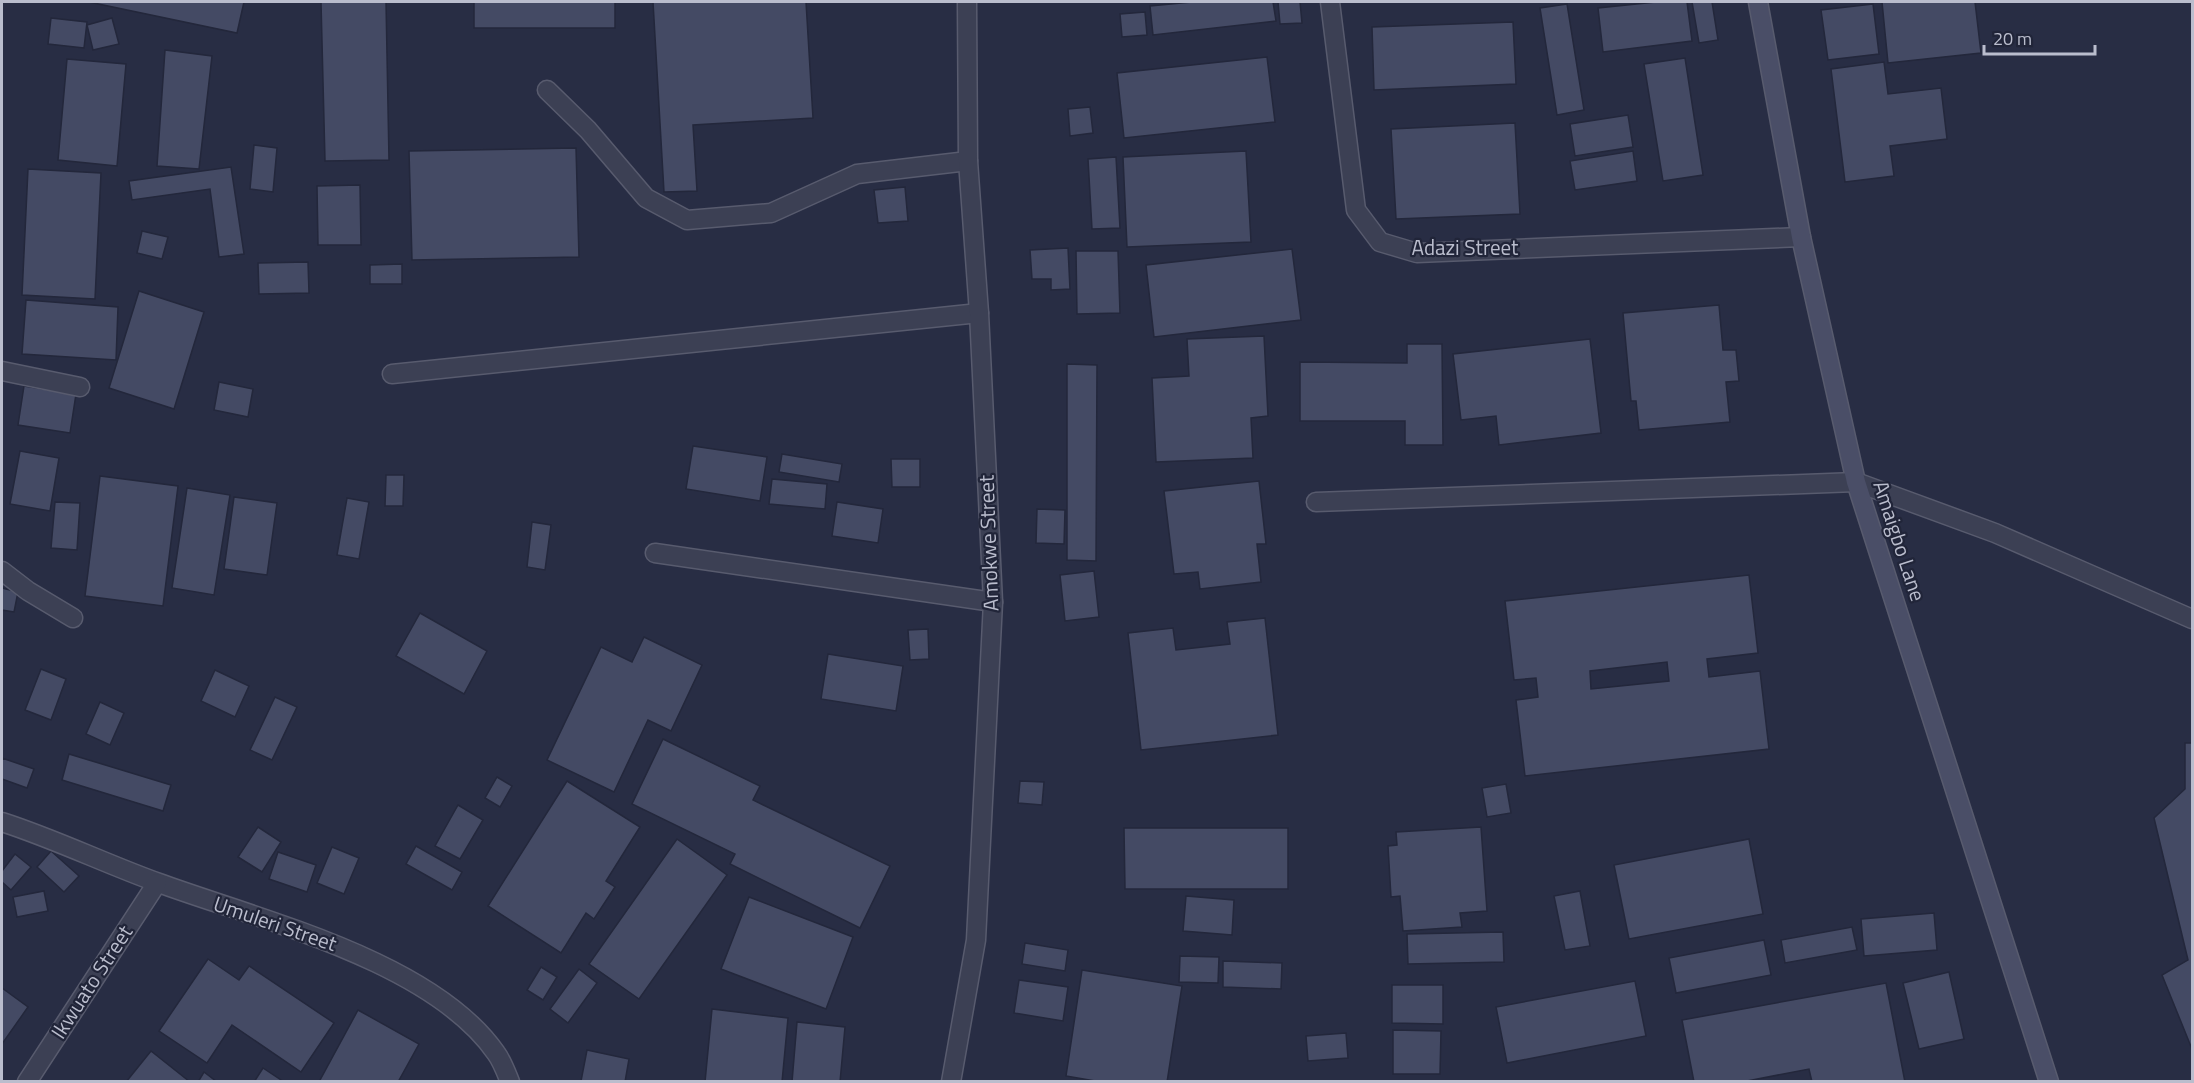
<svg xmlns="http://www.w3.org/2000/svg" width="2194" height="1083" font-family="'Titillium Web',sans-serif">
<rect width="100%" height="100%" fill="#282d44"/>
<!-- building -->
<g fill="#444a64" stroke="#23273b" stroke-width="1.5" fill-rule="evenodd">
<path d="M 89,2 L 244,2 L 237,33 Z"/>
<path d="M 321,2 L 386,2 L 389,160 L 325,161 Z"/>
<rect x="474" y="2" width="141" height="26"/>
<path d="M 653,2 L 806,2 L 813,118 L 693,125 L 697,191 L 664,192 Z"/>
<path d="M 1192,2 L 1273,2 L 1276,21 L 1153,35 L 1150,6 Z"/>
<path d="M 1278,2 L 1300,2 L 1302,23 L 1280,24 Z"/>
<path d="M 1656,2 L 1687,2 L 1692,41 L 1603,52 L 1598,8 Z"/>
<path d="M 1692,2 L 1712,2 L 1718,40 L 1699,43 Z"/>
<path d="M 1882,2 L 1975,2 L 1981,53 L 1888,63 Z"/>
<path d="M 1567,4 L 1584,110 L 1557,115 L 1540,8 Z"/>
<path d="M 1873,4 L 1879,54 L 1828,60 L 1821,10 Z"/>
<path d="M 1145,12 L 1147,35 L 1122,37 L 1120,14 Z"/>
<path d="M 51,18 L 87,22 L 84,48 L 48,44 Z"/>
<path d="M 112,18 L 119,44 L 93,50 L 87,25 Z"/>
<path d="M 1513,22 L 1516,84 L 1374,90 L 1372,27 Z"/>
<path d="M 165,50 L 212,56 L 199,169 L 157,166 Z"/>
<path d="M 1267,57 L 1275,122 L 1124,138 L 1117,73 Z"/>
<path d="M 1685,58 L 1703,175 L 1663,181 L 1644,64 Z"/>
<path d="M 67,59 L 126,64 L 117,166 L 58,160 Z"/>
<path d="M 1884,62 L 1888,94 L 1941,88 L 1947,139 L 1890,146 L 1894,176 L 1845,182 L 1831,69 Z"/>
<path d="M 1090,107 L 1093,133 L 1070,136 L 1068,109 Z"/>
<path d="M 1628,115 L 1633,147 L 1575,156 L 1570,124 Z"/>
<path d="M 1515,123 L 1520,214 L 1396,219 L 1391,129 Z"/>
<path d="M 254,145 L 277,148 L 273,192 L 250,189 Z"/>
<path d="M 576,148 L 579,257 L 412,260 L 409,151 Z"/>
<path d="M 1246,151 L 1251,242 L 1127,247 L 1123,157 Z"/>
<path d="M 1633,151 L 1637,181 L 1575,190 L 1570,161 Z"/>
<path d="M 1116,157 L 1120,228 L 1092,229 L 1088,159 Z"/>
<path d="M 231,167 L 244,254 L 219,257 L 210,189 L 132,200 L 129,181 Z"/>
<path d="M 28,169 L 101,173 L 95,299 L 22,295 Z"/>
<path d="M 360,185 L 361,245 L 318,245 L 317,186 Z"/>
<path d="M 905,187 L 908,221 L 878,223 L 874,190 Z"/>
<path d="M 142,231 L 168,237 L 162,259 L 137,253 Z"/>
<path d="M 1068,248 L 1070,289 L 1051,290 L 1051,279 L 1032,279 L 1030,250 Z"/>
<path d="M 1292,249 L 1301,320 L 1154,337 L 1146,265 Z"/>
<path d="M 1076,251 L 1118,251 L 1120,313 L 1077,314 Z"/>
<path d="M 308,262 L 309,293 L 259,294 L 258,263 Z"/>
<path d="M 402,264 L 402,284 L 370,284 L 370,265 Z"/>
<path d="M 139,291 L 204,312 L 174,409 L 109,388 Z"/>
<path d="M 26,300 L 118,307 L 116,360 L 22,354 Z"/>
<path d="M 1719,305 L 1723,350 L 1736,350 L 1739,381 L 1726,382 L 1730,422 L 1639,430 L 1636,401 L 1631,401 L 1623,313 Z"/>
<path d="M 1264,336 L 1268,416 L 1251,418 L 1253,458 L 1156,462 L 1152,378 L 1189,376 L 1187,339 Z"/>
<path d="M 1590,339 L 1601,433 L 1499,445 L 1496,416 L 1461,420 L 1453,354 Z"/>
<path d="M 1407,344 L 1442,344 L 1443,445 L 1405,445 L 1405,421 L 1300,421 L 1300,362 L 1407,363 Z"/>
<path d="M 1067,364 L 1097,365 L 1096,561 L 1067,560 Z"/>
<path d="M 219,382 L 253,389 L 248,417 L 214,410 Z"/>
<path d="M 24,386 L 76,394 L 70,433 L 18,425 Z"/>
<path d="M 693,446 L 767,457 L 760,501 L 686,489 Z"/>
<path d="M 20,451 L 59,458 L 50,511 L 10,504 Z"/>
<path d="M 782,454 L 842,464 L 839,482 L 779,472 Z"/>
<path d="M 891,459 L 920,459 L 920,487 L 892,487 Z"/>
<path d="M 386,475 L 404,475 L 403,506 L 385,506 Z"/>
<path d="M 100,476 L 178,486 L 163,606 L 85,596 Z"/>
<path d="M 772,479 L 827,484 L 825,509 L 769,504 Z"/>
<path d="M 1259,481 L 1266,544 L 1257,544 L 1261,582 L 1200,589 L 1198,572 L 1174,574 L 1164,491 Z"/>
<path d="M 187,488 L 230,495 L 214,595 L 172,588 Z"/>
<path d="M 234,497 L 277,503 L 267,575 L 224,569 Z"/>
<path d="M 347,498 L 369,502 L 359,559 L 337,555 Z"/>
<path d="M 55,502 L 80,503 L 77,550 L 51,548 Z"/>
<path d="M 837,502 L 883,509 L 878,543 L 832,536 Z"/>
<path d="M 1037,509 L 1065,510 L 1064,544 L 1036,543 Z"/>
<path d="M 532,522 L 551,525 L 545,570 L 527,567 Z"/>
<path d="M 1094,571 L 1099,617 L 1065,621 L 1060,575 Z"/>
<path d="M 1749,575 L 1758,653 L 1707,659 L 1709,677 L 1760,671 L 1769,749 L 1525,776 L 1516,700 L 1538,697 L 1536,678 L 1514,680 L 1505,601 ZM 1667,662 L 1669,681 L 1591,689 L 1590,671 Z"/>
<path d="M 2,588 L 18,592 L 14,612 L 2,610 Z"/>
<path d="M 420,613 L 487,651 L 464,694 L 396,656 Z"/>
<path d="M 1265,618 L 1278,735 L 1141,750 L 1128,633 L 1173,628 L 1176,650 L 1230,644 L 1227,622 Z"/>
<path d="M 928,629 L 929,659 L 910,660 L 908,630 Z"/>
<path d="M 644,637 L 702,665 L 671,731 L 648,720 L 614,792 L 547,760 L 601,647 L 632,662 Z"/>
<path d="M 828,654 L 903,666 L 896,711 L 821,699 Z"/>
<path d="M 41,669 L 66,679 L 51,720 L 25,710 Z"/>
<path d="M 215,670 L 249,686 L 235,717 L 201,701 Z"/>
<path d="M 275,697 L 297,707 L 272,760 L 250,750 Z"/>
<path d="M 100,702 L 124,713 L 110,745 L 86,734 Z"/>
<path d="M 663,739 L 760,786 L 753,800 L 890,866 L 860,928 L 730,864 L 735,854 L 632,804 Z"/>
<path d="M 2185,743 L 2192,743 L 2192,1049 L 2162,975 L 2188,960 L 2154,818 L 2185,789 Z"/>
<path d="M 69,754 L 171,785 L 163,811 L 62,780 Z"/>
<path d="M 2,758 L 34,769 L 27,788 L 2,779 Z"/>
<path d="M 497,777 L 512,786 L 500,807 L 485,798 Z"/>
<path d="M 567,781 L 640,827 L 606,881 L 615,887 L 594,919 L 586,913 L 561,953 L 488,906 Z"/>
<path d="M 1020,781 L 1044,782 L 1042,805 L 1018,803 Z"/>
<path d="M 1506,784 L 1511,813 L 1487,817 L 1482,788 Z"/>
<path d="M 458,805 L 483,820 L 460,859 L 435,846 Z"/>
<path d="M 258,827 L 281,842 L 262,872 L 238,857 Z"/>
<path d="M 1481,827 L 1487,911 L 1460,913 L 1462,927 L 1403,931 L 1400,896 L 1391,897 L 1388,846 L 1397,845 L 1396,832 Z"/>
<path d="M 1124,828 L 1288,828 L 1288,889 L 1125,889 Z"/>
<path d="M 677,839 L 727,875 L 639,999 L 589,964 Z"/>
<path d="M 1749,839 L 1763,914 L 1629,939 L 1614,865 Z"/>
<path d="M 416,846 L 462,872 L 452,890 L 406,864 Z"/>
<path d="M 332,847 L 359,858 L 344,894 L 317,883 Z"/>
<path d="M 51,851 L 79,876 L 64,892 L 37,867 Z"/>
<path d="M 278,852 L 316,865 L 307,892 L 269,879 Z"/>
<path d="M 15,854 L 31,867 L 11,890 L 2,882 L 2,871 Z"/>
<path d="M 44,891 L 48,911 L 17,917 L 13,897 Z"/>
<path d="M 1580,891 L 1590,946 L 1565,950 L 1554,896 Z"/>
<path d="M 1186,896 L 1234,900 L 1232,935 L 1183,931 Z"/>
<path d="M 749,897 L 853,937 L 826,1009 L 721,969 Z"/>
<path d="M 1934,913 L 1937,950 L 1864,956 L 1861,919 Z"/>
<path d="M 1852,927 L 1857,950 L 1785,963 L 1781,940 Z"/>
<path d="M 1503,932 L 1504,962 L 1408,964 L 1407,934 Z"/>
<path d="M 1764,940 L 1771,975 L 1676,993 L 1669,958 Z"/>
<path d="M 1025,943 L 1068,950 L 1065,971 L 1022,964 Z"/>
<path d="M 1180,956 L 1219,957 L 1218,983 L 1179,982 Z"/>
<path d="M 208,959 L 239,980 L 249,966 L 334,1023 L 301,1072 L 232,1025 L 207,1063 L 159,1031 Z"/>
<path d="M 1223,961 L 1282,963 L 1281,989 L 1223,987 Z"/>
<path d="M 541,967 L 557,977 L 543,1000 L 527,990 Z"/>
<path d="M 579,969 L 597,983 L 568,1023 L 550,1009 Z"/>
<path d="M 1082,970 L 1182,986 L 1167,1082 L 1101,1082 L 1066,1076 Z"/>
<path d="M 1949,972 L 1964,1039 L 1919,1049 L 1903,983 Z"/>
<path d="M 1019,980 L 1068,987 L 1063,1021 L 1014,1013 Z"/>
<path d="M 1635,981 L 1646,1036 L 1507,1063 L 1496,1007 Z"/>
<path d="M 1886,983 L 1905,1082 L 1812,1082 L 1809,1069 L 1742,1082 L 1694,1082 L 1682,1020 Z"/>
<path d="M 1392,985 L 1443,985 L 1443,1024 L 1392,1023 Z"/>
<path d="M 2,988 L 28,1007 L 2,1044 Z"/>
<path d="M 712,1009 L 788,1018 L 782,1082 L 705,1082 Z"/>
<path d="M 358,1010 L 419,1044 L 398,1082 L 319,1082 Z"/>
<path d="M 797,1022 L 845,1027 L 840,1082 L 792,1082 Z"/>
<path d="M 1393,1030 L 1441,1031 L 1440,1074 L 1393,1074 Z"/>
<path d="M 1346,1033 L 1348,1058 L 1308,1061 L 1306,1036 Z"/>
<path d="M 587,1050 L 629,1059 L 625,1082 L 581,1081 Z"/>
<path d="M 151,1051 L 190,1082 L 126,1082 Z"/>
<path d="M 263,1068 L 284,1082 L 254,1082 Z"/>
<path d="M 204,1072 L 217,1082 L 198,1082 Z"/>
</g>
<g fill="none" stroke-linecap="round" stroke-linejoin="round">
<defs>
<g id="service">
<path d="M 392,374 L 979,313"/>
<path d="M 655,553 L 993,602"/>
</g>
<g id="minor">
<path d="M 1330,2 L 1356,210 L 1380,242 L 1417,253 L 1801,237"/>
<path d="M 547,90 L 588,130 L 646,198 L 687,220 L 771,213 L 857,174 L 968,161"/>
<path d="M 2,371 L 80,387"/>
<path d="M 1316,502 L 1856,482 L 1995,533 L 2192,619"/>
<path d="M 2,571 L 28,591 L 73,618"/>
<path d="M 2,822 C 55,839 106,864 159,883 C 260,920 432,961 496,1053 C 502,1061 506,1072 510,1082"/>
<path d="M 27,1082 L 157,883"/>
<path d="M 951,1082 L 976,940 L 993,602 L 979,313 L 968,161 L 967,2"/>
</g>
<path id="secondary" d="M 1758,2 L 1801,237 L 1856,482 L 2049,1082"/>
</defs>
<!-- service casing -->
<use href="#service" stroke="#585b6e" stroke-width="21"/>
<!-- minor casing -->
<use href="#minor" stroke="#585b6e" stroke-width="21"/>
<!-- secondary casing -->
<use href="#secondary" stroke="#585b6e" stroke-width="21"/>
<!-- service -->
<use href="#service" stroke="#3c4054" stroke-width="18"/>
<!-- minor -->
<use href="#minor" stroke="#3c4054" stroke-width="18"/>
<!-- secondary -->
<use href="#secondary" stroke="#4a4e67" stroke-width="18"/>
</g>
<g text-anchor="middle" stroke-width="4.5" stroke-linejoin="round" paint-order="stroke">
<!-- street labels -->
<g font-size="21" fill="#babdcd" stroke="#212539">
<text x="1465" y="255">Adazi Street</text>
<text transform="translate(1899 541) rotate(72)" y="7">Amaigbo Lane</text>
<text transform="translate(989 543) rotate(-92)" y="7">Amokwe Street</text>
<text transform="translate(275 924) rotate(19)" y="7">Umuleri Street</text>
<text transform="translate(92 982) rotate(-57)" y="7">Ikwuato Street</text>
</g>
</g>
<!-- border -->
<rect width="2194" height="1083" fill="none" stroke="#babdcd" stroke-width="6"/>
<!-- scale -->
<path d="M1984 45v9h111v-9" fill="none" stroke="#babdcd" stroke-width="3"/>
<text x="1993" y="45" font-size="18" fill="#babdcd" stroke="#212539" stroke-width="4.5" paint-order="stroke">20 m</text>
</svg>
